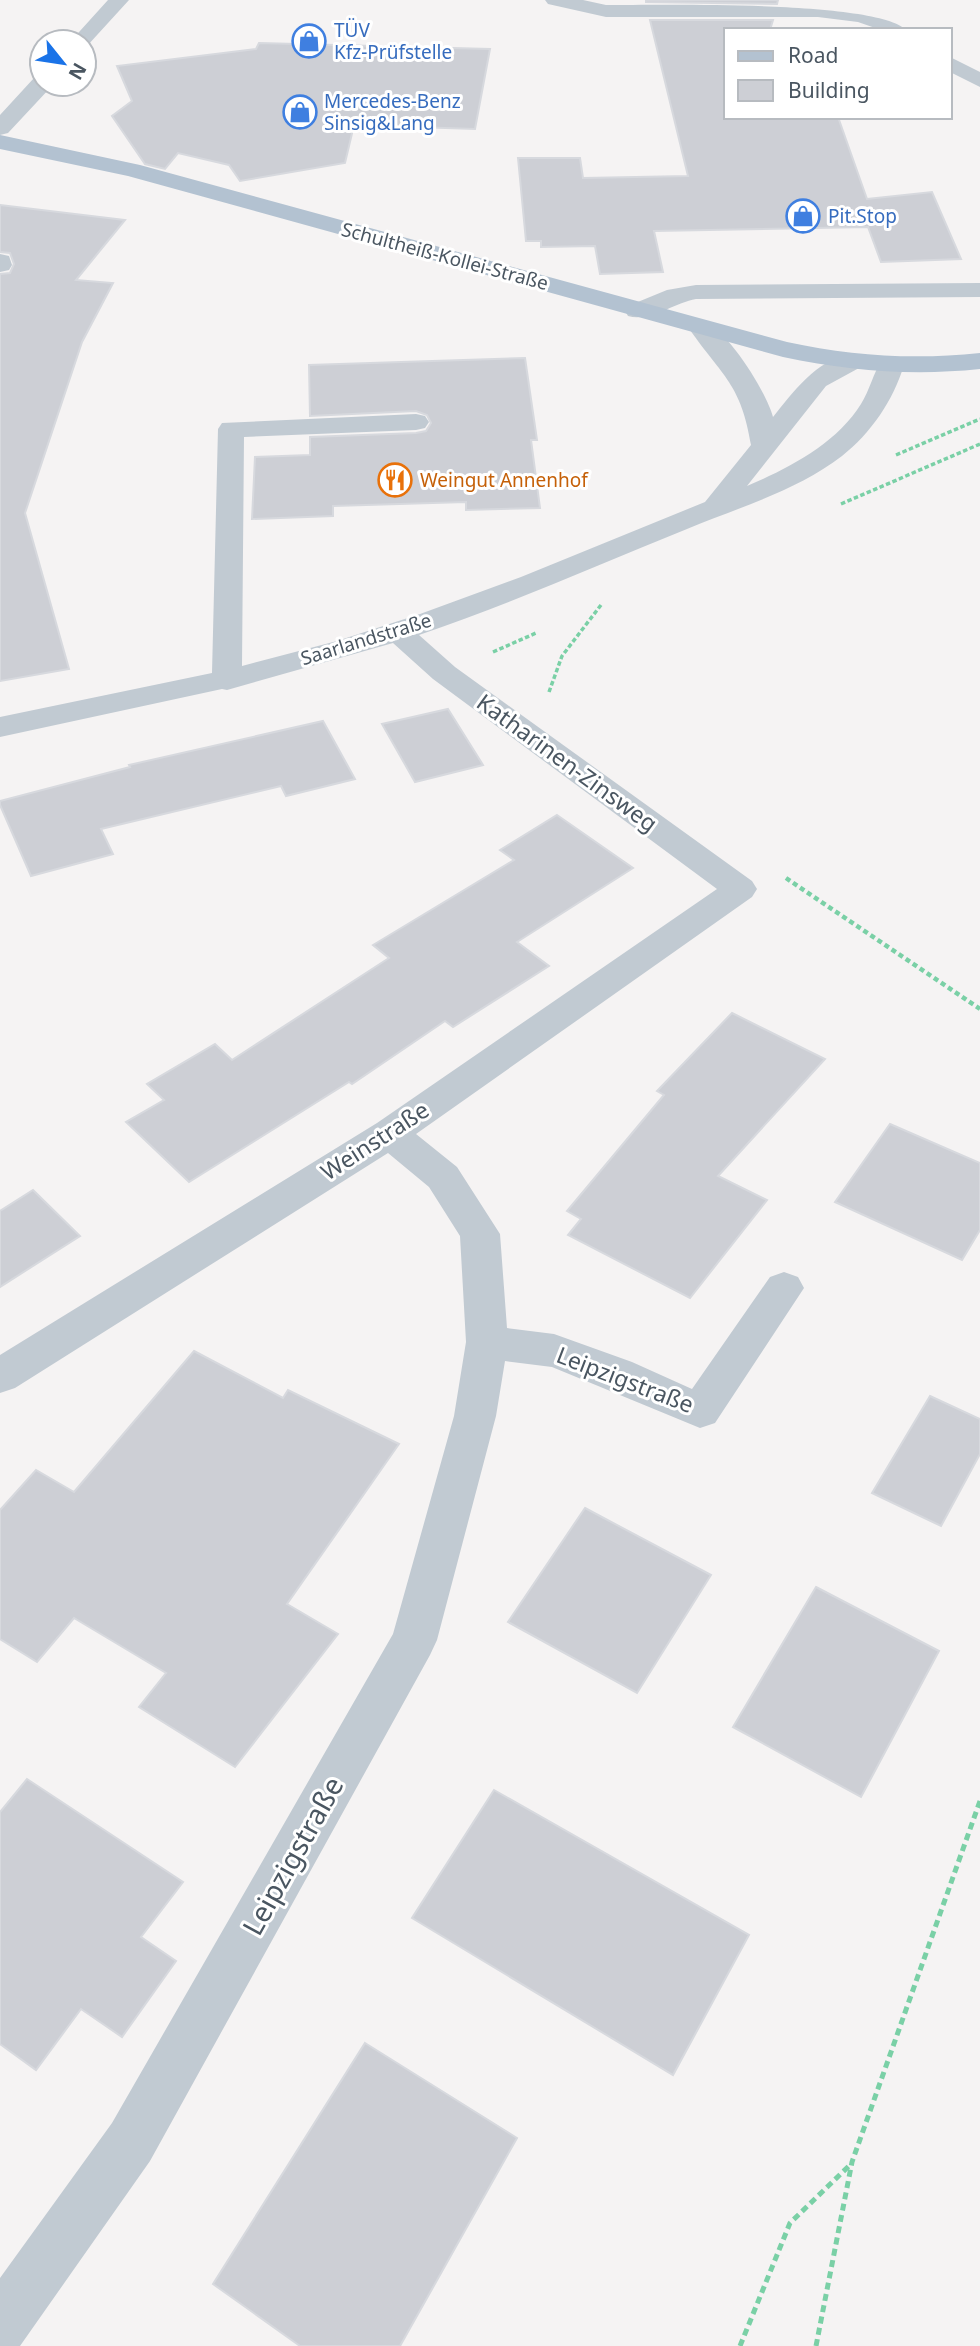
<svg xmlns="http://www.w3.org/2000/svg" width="980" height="2346" font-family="'Noto Sans',sans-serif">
<rect width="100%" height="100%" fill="#f5f3f3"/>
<!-- building -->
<g fill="#cdcfd5" stroke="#d7d9de" stroke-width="2">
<path d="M 646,0 L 778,0 L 777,4 L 646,2 Z"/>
<path d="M 650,20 L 773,20 L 770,30 L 726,30 L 726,117 L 838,117 L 867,199 L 932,192 L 961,259 L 881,262 L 868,227 L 654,231 L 663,272 L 600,274 L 595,246 L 541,247 L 541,241 L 526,241 L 518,158 L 580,158 L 583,178 L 688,176 Z"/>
<path d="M 259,43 L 490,49 L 475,129 L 354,125 L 345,163 L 240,181 L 229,165 L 178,153 L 165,169 L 145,164 L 112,116 L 132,101 L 117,66 L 256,49 Z"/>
<path d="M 0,205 L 125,220 L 76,280 L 113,283 L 82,342 L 25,513 L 69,669 L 0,681 L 0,274 L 10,273 L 14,264 L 10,253 L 0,252 Z"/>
<path d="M 525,358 L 537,440 L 531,440 L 540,508 L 466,510 L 466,502 L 333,506 L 333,516 L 252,519 L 255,457 L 310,455 L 310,437 L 416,433 L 426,431 L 431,423 L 427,415 L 416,411 L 310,416 L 309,365 Z"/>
<path d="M 448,709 L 483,765 L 415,782 L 382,724 Z"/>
<path d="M 323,721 L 355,779 L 286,796 L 281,786 L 101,829 L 113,854 L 31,876 L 0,805 L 0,801 L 130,767 L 129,765 Z"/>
<path d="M 557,815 L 633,868 L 517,942 L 549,966 L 453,1027 L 445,1021 L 352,1084 L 349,1082 L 189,1182 L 126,1122 L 164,1100 L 147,1084 L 215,1044 L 232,1060 L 389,958 L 373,945 L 514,860 L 500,850 Z"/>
<path d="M 732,1013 L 825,1059 L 718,1176 L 767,1200 L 690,1298 L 568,1235 L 581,1219 L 567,1211 L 664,1095 L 657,1091 Z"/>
<path d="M 890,1124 L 980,1163 L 980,1230 L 962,1260 L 835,1202 Z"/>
<path d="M 33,1190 L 80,1236 L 0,1287 L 0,1211 Z"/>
<path d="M 194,1351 L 283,1398 L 288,1390 L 399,1444 L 287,1604 L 338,1634 L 235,1767 L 139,1707 L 166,1673 L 74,1618 L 37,1662 L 0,1639 L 0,1510 L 36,1470 L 74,1492 Z"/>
<path d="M 930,1396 L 980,1419 L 980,1454 L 941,1526 L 872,1493 Z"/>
<path d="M 585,1508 L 711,1575 L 637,1693 L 508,1622 Z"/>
<path d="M 816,1587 L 939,1651 L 861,1797 L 733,1727 Z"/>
<path d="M 27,1779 L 183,1882 L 141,1937 L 176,1961 L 122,2037 L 81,2009 L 36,2070 L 0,2044 L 0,1812 Z"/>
<path d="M 494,1790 L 749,1935 L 673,2075 L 412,1918 Z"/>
<path d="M 365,2043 L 517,2138 L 400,2346 L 300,2346 L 213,2284 Z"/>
</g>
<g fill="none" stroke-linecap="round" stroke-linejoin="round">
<!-- path-far2 -->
<g stroke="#7ad0a6" stroke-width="3.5" stroke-dasharray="4.5 2.5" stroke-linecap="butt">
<path d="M 896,455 L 980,419"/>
<path d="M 841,504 L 980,444"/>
<path d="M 493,652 L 536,633"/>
<path d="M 549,692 L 562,656 L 601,605"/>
</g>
<!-- path-far1 -->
<path stroke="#7ad0a6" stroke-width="4.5" stroke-dasharray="5 3.5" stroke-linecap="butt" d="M 786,878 L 980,1009"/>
<!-- path -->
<g stroke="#7ad0a6" stroke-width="5" stroke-dasharray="7 4.5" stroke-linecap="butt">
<path d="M 740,2346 L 790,2223 L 852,2163"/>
<path d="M 816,2346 L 852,2162 L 980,1801"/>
</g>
<!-- minor -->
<g fill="#c1cad2" fill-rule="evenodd">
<path d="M 108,0 L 129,0 L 87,46 L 84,47 L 84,42 L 70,42 Z"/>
<path d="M 545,0 L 583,0 L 606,5 C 658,5 878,0 906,30 L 881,30 L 858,22 L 818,17 L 606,17 L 548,4 Z"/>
<path d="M 950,57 L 980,72 L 980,87 L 950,72 Z"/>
<path d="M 42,77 L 42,84 L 52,84 L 50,88 L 8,133 L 0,135 L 0,115 L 34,78 Z"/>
<path d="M 0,254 L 9,256 L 12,265 L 9,270 L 0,272 Z"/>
<path d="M 980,283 L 980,297 L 696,299 C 674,303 650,322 628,316 L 625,311 L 628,306 L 667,290 L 696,285 Z"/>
<path d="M 703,322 C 727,328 767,393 773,417 C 793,393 823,349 859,358 L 863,363 L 859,368 L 826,386 L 747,486 C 789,468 836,444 861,404 C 870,390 873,373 882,360 L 891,357 L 900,360 L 904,365 C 893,401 871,433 842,456 C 796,491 740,507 687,529 C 598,565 510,604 419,635 L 455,667 L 752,881 L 757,889 L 752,897 L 416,1134 L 457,1167 L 500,1234 L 507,1328 L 554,1334 L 632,1362 L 692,1389 L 770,1277 L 784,1272 L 798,1277 L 804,1288 L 715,1423 L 700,1428 L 552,1367 L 505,1361 L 496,1416 L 437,1640 L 430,1655 L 150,2161 L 20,2346 L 0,2346 L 0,2278 L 112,2123 L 393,1634 L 454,1416 L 466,1342 L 460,1236 L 429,1187 L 388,1153 L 15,1388 L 0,1393 L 0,1355 L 377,1123 L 717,889 L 433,679 L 393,643 L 227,690 L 222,689 L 0,737 L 0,717 L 212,673 L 218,429 L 222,423 L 416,414 L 425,416 L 429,422 L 425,428 L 416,430 L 244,437 L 242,666 L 337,641 L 420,614 L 521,577 L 705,502 L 751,445 C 741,384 723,377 690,330 L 694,325 Z"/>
</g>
<!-- major -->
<path fill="#b3c2d1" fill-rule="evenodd" d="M 0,135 L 140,165 L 787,342 C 851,356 914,360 980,353 L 980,369 C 913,376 849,371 783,357 L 128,176 L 0,149 Z"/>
</g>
<!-- icons -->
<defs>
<symbol id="shop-ring" viewBox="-11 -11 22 22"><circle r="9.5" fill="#fff" stroke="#3f7fe0" stroke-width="1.5"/><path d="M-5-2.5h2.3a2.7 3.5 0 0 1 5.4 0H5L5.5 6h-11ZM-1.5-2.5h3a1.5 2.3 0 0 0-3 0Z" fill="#3f7fe0"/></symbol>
<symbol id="restaurant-ring" viewBox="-11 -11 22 22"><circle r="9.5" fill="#fff" stroke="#e8710a" stroke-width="1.5"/><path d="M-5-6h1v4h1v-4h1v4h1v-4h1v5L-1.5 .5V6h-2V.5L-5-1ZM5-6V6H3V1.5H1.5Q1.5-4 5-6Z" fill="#e8710a"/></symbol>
</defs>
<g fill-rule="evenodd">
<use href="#shop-ring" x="290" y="22" width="38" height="38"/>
<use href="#shop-ring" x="281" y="93" width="38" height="38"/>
<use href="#shop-ring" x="784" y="197" width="38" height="38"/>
<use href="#restaurant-ring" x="376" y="461" width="38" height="38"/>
</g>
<g text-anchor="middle" stroke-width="6" stroke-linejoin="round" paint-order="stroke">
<!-- far-shop labels -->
<g font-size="19" fill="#366cbe" stroke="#fff" text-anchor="start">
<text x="334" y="37">TÜV<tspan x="334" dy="22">Kfz-Prüfstelle</tspan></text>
<text x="324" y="108">Mercedes-Benz<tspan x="324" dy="22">Sinsig&amp;Lang</tspan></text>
<text x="828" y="223">Pit.Stop</text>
</g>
<!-- far-street labels -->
<g font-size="19" fill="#4a5661" stroke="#fff">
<text transform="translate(445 256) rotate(15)" y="7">Schultheiß-Kollei-Straße</text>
<text transform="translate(366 639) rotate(-17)" y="7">Saarlandstraße</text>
</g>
<!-- far-food labels -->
<g font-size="19" fill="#c56008" stroke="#fff" text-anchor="start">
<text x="420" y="487">Weingut Annenhof</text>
</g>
<!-- street labels -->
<g font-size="23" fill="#4a5661" stroke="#fff">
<text transform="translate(567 763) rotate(36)" y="8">Katharinen-Zinsweg</text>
<text transform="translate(375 1141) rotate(-33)" y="8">Weinstraße</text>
<text transform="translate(625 1380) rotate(21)" y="8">Leipzigstraße</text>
</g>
<!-- near-street labels -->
<g font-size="28" fill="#4a5661" stroke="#fff">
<text transform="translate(293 1856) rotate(-61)" y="10">Leipzigstraße</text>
</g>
</g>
<!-- legend -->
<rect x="724" y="28" width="228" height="91" fill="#ffffff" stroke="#b7bbc0" stroke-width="2"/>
<rect x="738" y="51" width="35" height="10" fill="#b3c2d1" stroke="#b7bbc0" stroke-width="2"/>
<text x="788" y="63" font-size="21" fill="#4a5661">Road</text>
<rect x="738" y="80" width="35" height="21" fill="#cdcfd5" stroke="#b7bbc0" stroke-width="2"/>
<text x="788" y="98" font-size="21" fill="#4a5661">Building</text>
<!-- north arrow -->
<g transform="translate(63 63) rotate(120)"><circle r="33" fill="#ffffff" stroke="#b7bbc0" stroke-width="2"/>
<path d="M0-5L12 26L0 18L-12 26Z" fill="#1a73e8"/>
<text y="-10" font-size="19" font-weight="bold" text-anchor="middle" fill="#4a5661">N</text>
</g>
</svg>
